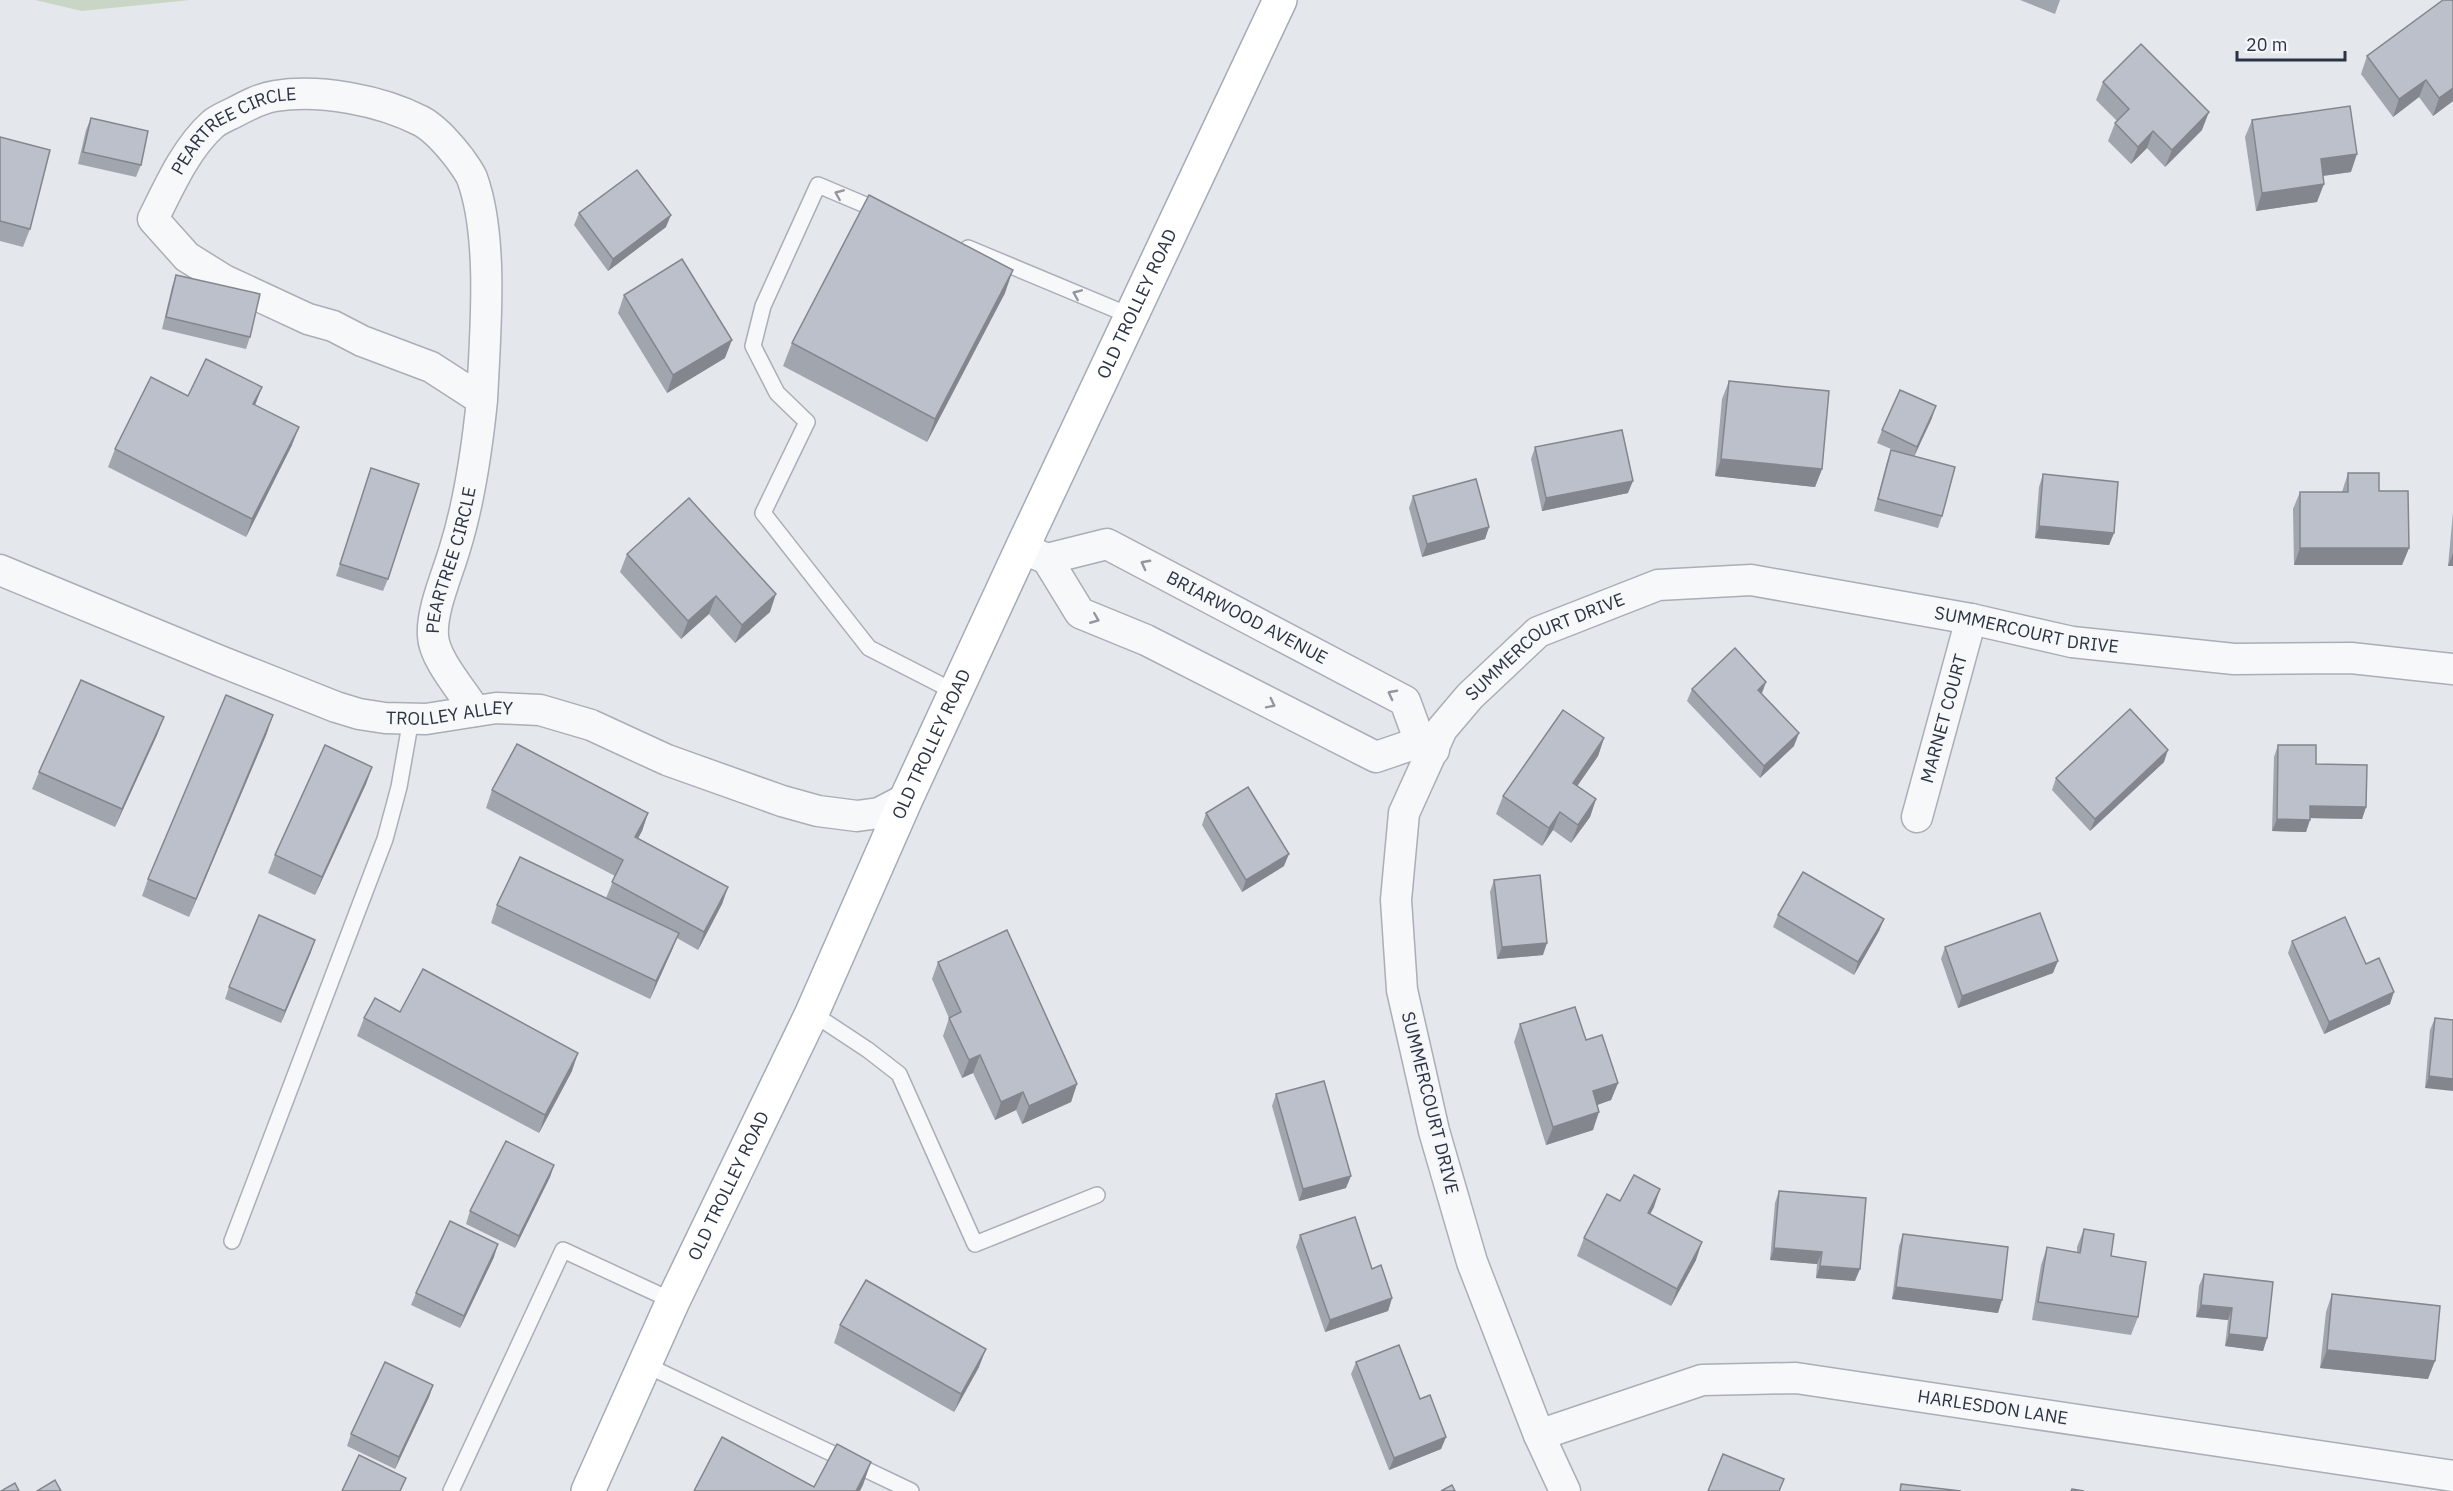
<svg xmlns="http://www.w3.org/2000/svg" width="2453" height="1491" font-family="'IBM Plex Sans',sans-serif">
<rect width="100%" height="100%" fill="#e4e7ec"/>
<!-- green -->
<path fill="#c9d6c5" d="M 35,0 L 190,0 L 82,11 Z"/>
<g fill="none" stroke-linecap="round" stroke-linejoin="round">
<defs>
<g id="service">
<path d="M 882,212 L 818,185 L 763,306 L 753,346 L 777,393 L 807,422 L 763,513 L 869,648 L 955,692"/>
<path d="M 968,248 L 1131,316"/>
<path d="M 812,1013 L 868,1050 L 899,1074 L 975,1244 L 1097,1195"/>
<path d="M 232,1241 L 385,839 L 399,787 L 411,719"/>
<path d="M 646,1365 L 911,1491"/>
<path d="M 451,1491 L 563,1250 L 673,1301"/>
</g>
<g id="minor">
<path d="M 1022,548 L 1047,559 L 1080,613 L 1146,640 L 1376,757 L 1420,742"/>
<path id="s1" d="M 1047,559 L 1107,544 L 1405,701 L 1420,742 L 1434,750"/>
<path id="s2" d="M 0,570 L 220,661 L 336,707 L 359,714 L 385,718 L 426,719 L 496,708 L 540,710 L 591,725 L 667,760 L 782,801 L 818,811 L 857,816 L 879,813 L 906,799"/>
<path id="s3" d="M 475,711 C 463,691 434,659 433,636 C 431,610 448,573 455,548 C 470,500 477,449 482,400 L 431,367 L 362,341 L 333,326 L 308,319 L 224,280 L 187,257 L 153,219 C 169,187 186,148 213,124 C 219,119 227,116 233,113 C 246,106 261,98 275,96 C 320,89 380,100 421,121 C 436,129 450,146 460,159 C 464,165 469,171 472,178 C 494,238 485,335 482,400"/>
<path id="s4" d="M 1917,817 L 1971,619"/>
<path id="s5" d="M 1539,1435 L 1702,1380 L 1796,1378 L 2453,1476"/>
<path id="s6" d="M 1565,1491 L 1539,1435 L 1472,1262 L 1434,1131 L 1402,990 L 1396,900 L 1404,813 L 1442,729 L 1470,696 L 1538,632 L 1658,585 L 1751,580 L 1971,619 L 2072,642 L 2234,659 L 2351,658 L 2453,669"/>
</g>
<g id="primary">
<path id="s7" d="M 588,1491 L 673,1301 L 812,1013 L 906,799 L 1022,548 L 1280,0"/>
</g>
</defs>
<!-- service casing -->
<use href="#service" stroke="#a9aeb7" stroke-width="18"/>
<!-- minor casing -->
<use href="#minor" stroke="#a9aeb7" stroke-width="33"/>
<!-- primary casing -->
<use href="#primary" stroke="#a3abb8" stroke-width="36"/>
<!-- service -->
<use href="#service" stroke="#f7f8fa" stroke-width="15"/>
<!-- minor -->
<use href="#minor" stroke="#f7f8fa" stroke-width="30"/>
<!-- primary -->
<use href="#primary" stroke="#fff" stroke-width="33"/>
</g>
<!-- wall -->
<g fill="#a1a5ae">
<path d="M 2020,0 L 2060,0 L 2055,14 Z"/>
<path d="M 2453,2 L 2453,101 L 2433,116 L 2419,97 L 2393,117 L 2361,74 L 2367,56 Z"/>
<path d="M 2103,82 L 2202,130 L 2165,167 L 2147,148 L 2131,164 L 2108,141 L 2115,123 L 2117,121 L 2096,100 Z"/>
<path d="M 91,118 L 141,165 L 136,177 L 78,164 L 86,130 Z"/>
<path d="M 2252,120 L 2351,172 L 2323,176 L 2317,202 L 2256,211 L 2245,137 Z"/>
<path d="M 0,137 L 30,229 L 23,247 L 0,241 Z"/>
<path d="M 579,213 L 666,227 L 608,271 L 574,225 Z"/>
<path d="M 176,275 L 250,337 L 246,349 L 162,329 L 172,287 Z"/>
<path d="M 1005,293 L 927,442 L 783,366 L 792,343 Z"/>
<path d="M 624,295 L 725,358 L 667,393 L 618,313 Z"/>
<path d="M 1729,381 L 1822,469 L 1815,487 L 1715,476 L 1722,399 Z"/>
<path d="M 262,387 L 255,405 L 292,445 L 246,537 L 108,467 L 115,449 L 188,396 Z"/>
<path d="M 1932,418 L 1914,456 L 1942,516 L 1938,528 L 1874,511 L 1887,462 L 1891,450 L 1898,452 L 1877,443 L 1882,430 Z"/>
<path d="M 1535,447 L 1628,493 L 1542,511 L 1531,459 Z"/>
<path d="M 371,468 L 388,579 L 383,591 L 336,576 Z"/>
<path d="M 2348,473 L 2379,491 L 2409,548 L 2402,565 L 2294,565 L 2293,509 L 2300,492 L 2342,492 Z"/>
<path d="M 2043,474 L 2114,533 L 2109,545 L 2035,538 L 2039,487 Z"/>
<path d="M 1413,496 L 1489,527 L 1485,539 L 1422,557 L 1409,508 Z"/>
<path d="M 2453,512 L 2453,566 L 2448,566 Z"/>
<path d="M 627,554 L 770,612 L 735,643 L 709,614 L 681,639 L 620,572 Z"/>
<path d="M 1766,682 L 1762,694 L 1794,746 L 1760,778 L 1687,701 L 1692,689 Z"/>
<path d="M 164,717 L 157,735 L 115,827 L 32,789 L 39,772 Z"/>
<path d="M 267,733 L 189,917 L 142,896 L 148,879 Z"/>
<path d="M 1604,738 L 1598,756 L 1577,786 L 1596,799 L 1590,817 L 1571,843 L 1553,830 L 1542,846 L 1496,814 L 1503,796 Z"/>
<path d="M 2278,745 L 2316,764 L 2366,807 L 2362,819 L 2310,818 L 2306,832 L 2272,831 L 2274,757 Z"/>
<path d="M 2164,762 L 2090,831 L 2052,790 L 2056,778 Z"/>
<path d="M 372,767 L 366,784 L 315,895 L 268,873 L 275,855 Z"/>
<path d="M 492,790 L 648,813 L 642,831 L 638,838 L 728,887 L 722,904 L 698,950 L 677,938 L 672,950 L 650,999 L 491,923 L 497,905 L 606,898 L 615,876 L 486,808 Z"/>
<path d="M 1206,813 L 1284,866 L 1242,892 L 1202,825 Z"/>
<path d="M 1494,880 L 1543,955 L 1497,959 L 1490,892 Z"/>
<path d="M 1778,915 L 1884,919 L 1879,931 L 1854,975 L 1773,927 Z"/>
<path d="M 2292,941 L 2390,1004 L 2324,1034 L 2288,953 Z"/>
<path d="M 1945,947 L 2053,973 L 1958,1008 L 1941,959 Z"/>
<path d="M 311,952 L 281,1023 L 225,999 L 229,987 Z"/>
<path d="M 938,962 L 1077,1084 L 1071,1102 L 1022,1124 L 1016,1110 L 995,1120 L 973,1073 L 962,1078 L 943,1036 L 949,1018 L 932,979 Z"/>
<path d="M 364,1018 L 572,1071 L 539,1133 L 357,1036 Z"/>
<path d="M 2435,1018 L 2453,1020 L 2425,1088 L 2430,1030 Z"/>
<path d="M 1520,1024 L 1586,1040 L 1618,1083 L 1611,1100 L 1597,1105 L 1593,1130 L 1546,1145 L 1514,1042 Z"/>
<path d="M 1276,1094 L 1346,1188 L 1299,1201 L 1272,1106 Z"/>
<path d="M 554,1165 L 550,1177 L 515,1248 L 466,1224 L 470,1211 Z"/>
<path d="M 1779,1191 L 1855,1281 L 1816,1278 L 1817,1264 L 1770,1260 L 1775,1203 Z"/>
<path d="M 1620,1201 L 1654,1207 L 1650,1214 L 1696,1260 L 1671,1306 L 1577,1256 L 1584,1238 Z"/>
<path d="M 2084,1229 L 2111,1256 L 2138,1317 L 2131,1335 L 2032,1320 L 2041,1265 L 2047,1247 L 2077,1252 L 2077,1247 Z"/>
<path d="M 1903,1234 L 1998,1313 L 1892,1299 L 1899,1246 Z"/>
<path d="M 1300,1235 L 1372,1269 L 1392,1298 L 1388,1311 L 1325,1332 L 1296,1247 Z"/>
<path d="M 494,1257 L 460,1328 L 411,1305 L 416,1293 Z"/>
<path d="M 2204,1274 L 2267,1338 L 2263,1351 L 2225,1346 L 2228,1320 L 2196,1317 L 2199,1286 Z"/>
<path d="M 2332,1294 L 2428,1379 L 2320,1368 L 2326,1312 Z"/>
<path d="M 840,1325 L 979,1367 L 954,1412 L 834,1343 Z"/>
<path d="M 1356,1362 L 1420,1399 L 1446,1437 L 1441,1449 L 1389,1470 L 1351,1374 Z"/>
<path d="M 433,1385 L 429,1397 L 395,1469 L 347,1446 L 351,1434 Z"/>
</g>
<!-- shaded-wall -->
<g fill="#83868d">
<path d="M 2426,80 L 2419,97 L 2393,117 L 2399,99 Z"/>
<path d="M 2453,88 L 2453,101 L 2433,116 L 2439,98 Z"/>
<path d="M 2209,112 L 2202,130 L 2165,167 L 2172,150 Z"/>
<path d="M 2153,131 L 2147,148 L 2131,164 L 2138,147 Z"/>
<path d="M 2357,154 L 2351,172 L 2314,177 L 2321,159 Z"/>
<path d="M 2324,184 L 2317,202 L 2256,211 L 2262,193 Z"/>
<path d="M 671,215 L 666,227 L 608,271 L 613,259 Z"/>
<path d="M 1013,270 L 1005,293 L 927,442 L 935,419 Z"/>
<path d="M 732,340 L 725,358 L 667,393 L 673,375 Z"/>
<path d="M 262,387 L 255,405 L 253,404 Z"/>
<path d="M 1936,406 L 1932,418 L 1913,459 L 1917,447 Z"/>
<path d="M 299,427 L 292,445 L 246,537 L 252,519 Z"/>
<path d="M 1721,459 L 1822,469 L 1815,487 L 1715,476 Z"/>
<path d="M 1633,481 L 1628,493 L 1542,511 L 1546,498 Z"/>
<path d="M 2039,526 L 2114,533 L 2109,545 L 2035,538 Z"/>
<path d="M 1489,527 L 1485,539 L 1422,557 L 1427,544 Z"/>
<path d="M 2300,548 L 2409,548 L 2402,565 L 2294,565 Z"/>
<path d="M 2453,553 L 2453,566 L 2448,566 Z"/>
<path d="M 776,594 L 770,612 L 735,643 L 742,625 Z"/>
<path d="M 716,596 L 709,614 L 681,639 L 688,621 Z"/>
<path d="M 1766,682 L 1761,694 L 1758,690 Z"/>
<path d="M 273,715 L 267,733 L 189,917 L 196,899 Z"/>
<path d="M 164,717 L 157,735 L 115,827 L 122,809 Z"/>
<path d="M 1799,733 L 1794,746 L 1760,778 L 1764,766 Z"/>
<path d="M 1604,738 L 1598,756 L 1567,801 L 1573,783 Z"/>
<path d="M 2168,750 L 2164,762 L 2090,831 L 2095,819 Z"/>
<path d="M 372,767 L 366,784 L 315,895 L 322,877 Z"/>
<path d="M 1596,799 L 1590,817 L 1571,843 L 1578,825 Z"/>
<path d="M 2310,806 L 2366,807 L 2362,819 L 2306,818 Z"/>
<path d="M 1560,812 L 1553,830 L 1542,846 L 1549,828 Z"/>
<path d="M 648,813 L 642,831 L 629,855 L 635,837 Z"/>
<path d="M 2277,819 L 2310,820 L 2306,832 L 2272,831 Z"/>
<path d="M 1289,854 L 1284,866 L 1242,892 L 1246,880 Z"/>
<path d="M 728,887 L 722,904 L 698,950 L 704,932 Z"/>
<path d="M 1884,919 L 1879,931 L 1854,975 L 1858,962 Z"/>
<path d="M 679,933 L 672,950 L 650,999 L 656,981 Z"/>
<path d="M 315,940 L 311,952 L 281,1023 L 285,1011 Z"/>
<path d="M 1547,943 L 1543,955 L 1497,959 L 1502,947 Z"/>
<path d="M 2058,961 L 2053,973 L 1958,1008 L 1962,996 Z"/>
<path d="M 2394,992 L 2390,1004 L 2324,1034 L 2329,1022 Z"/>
<path d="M 578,1053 L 572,1071 L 539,1133 L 545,1115 Z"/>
<path d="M 980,1055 L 973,1073 L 962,1078 L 969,1060 Z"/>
<path d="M 2429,1076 L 2453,1079 L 2453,1091 L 2425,1088 Z"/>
<path d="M 1618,1083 L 1611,1100 L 1586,1109 L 1593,1091 Z"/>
<path d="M 1077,1084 L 1071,1102 L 1022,1124 L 1029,1106 Z"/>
<path d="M 1023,1092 L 1016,1110 L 995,1120 L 1001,1102 Z"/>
<path d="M 1599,1112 L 1593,1130 L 1546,1145 L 1553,1127 Z"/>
<path d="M 554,1165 L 550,1177 L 515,1248 L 519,1236 Z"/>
<path d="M 1351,1176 L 1346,1188 L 1299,1201 L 1303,1189 Z"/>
<path d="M 1660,1189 L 1654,1207 L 1641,1231 L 1648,1213 Z"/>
<path d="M 1702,1242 L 1696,1260 L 1671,1306 L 1677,1289 Z"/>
<path d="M 498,1244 L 494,1257 L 460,1328 L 464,1316 Z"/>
<path d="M 1774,1248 L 1822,1252 L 1817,1264 L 1770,1260 Z"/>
<path d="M 1820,1266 L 1860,1269 L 1855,1281 L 1816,1278 Z"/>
<path d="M 1896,1287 L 2002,1300 L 1998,1313 L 1892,1299 Z"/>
<path d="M 1392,1298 L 1388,1311 L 1325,1332 L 1330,1320 Z"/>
<path d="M 2201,1305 L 2232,1308 L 2228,1320 L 2196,1317 Z"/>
<path d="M 2229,1334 L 2267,1338 L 2263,1351 L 2225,1346 Z"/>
<path d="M 986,1349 L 979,1367 L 954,1412 L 961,1394 Z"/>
<path d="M 2327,1350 L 2435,1361 L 2428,1379 L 2320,1368 Z"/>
<path d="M 433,1385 L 429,1397 L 395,1469 L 399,1457 Z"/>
<path d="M 1446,1437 L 1441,1449 L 1389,1470 L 1394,1458 Z"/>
<path d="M 871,1462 L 863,1485 L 860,1491 L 856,1491 Z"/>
</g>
<!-- building -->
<g fill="#bbc0ca" stroke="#83868d" stroke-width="1.5">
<path d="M 2443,0 L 2452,0 L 2453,2 L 2453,88 L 2439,98 L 2426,80 L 2399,99 L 2367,56 Z"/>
<path d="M 2141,44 L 2209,112 L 2172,150 L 2153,131 L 2138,147 L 2115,123 L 2129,109 L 2103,82 Z"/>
<path d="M 2350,106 L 2357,154 L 2321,159 L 2324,184 L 2262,193 L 2252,120 Z"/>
<path d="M 91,118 L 148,131 L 141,165 L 83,152 Z"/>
<path d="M 0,137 L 50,150 L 30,229 L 0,221 Z"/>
<path d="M 637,170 L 671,215 L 613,259 L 579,213 Z"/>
<path d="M 869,195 L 1013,270 L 935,419 L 792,343 Z"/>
<path d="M 682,259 L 732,340 L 673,375 L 624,295 Z"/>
<path d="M 176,275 L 260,294 L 250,337 L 166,317 Z"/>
<path d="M 206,359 L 262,387 L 253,404 L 299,427 L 252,519 L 115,449 L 151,377 L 188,396 Z"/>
<path d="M 1729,381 L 1829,391 L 1822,469 L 1721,459 Z"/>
<path d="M 1900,390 L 1936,406 L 1917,447 L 1882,430 Z"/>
<path d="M 1622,430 L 1633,481 L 1546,498 L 1535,447 Z"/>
<path d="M 1891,450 L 1955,467 L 1942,516 L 1878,499 Z"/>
<path d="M 371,468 L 419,484 L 388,579 L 340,564 Z"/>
<path d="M 2348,473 L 2379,473 L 2379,491 L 2408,491 L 2409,548 L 2300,548 L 2300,492 L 2348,492 Z"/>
<path d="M 2043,474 L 2118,482 L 2114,533 L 2039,526 Z"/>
<path d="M 1476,479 L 1489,527 L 1427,544 L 1413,496 Z"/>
<path d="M 689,498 L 776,594 L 742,625 L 716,596 L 688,621 L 627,554 Z"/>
<path d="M 1735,648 L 1766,682 L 1758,690 L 1799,733 L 1764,766 L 1692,689 Z"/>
<path d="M 81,680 L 164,717 L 122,809 L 39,772 Z"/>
<path d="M 226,695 L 273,715 L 196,899 L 148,879 Z"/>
<path d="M 2130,709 L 2168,750 L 2095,819 L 2056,778 Z"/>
<path d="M 1563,710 L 1604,738 L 1573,783 L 1596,799 L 1578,825 L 1560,812 L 1549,828 L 1503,796 Z"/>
<path d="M 517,744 L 648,813 L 635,837 L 728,887 L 704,932 L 612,882 L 623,860 L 492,790 Z"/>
<path d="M 325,745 L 372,767 L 322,877 L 275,855 Z"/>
<path d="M 2278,745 L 2316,745 L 2316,764 L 2367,765 L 2366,807 L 2310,806 L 2310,820 L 2277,819 Z"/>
<path d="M 1248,787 L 1289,854 L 1246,880 L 1206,813 Z"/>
<path d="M 520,857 L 679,933 L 656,981 L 497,905 Z"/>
<path d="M 1803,872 L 1884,919 L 1858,962 L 1778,915 Z"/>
<path d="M 1540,875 L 1547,943 L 1502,947 L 1494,880 Z"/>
<path d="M 2040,913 L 2058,961 L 1962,996 L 1945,947 Z"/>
<path d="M 259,915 L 315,940 L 285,1011 L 229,987 Z"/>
<path d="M 2345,917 L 2366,964 L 2379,958 L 2394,992 L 2329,1022 L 2292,941 Z"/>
<path d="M 1007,930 L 1077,1084 L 1029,1106 L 1023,1092 L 1001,1102 L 980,1055 L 969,1060 L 949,1018 L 961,1012 L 938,962 Z"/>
<path d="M 423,969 L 578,1053 L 545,1115 L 364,1018 L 375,998 L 400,1012 Z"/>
<path d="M 1575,1007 L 1586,1040 L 1602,1035 L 1618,1083 L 1593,1091 L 1599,1112 L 1553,1127 L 1520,1024 Z"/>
<path d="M 2435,1018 L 2453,1020 L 2453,1079 L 2429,1076 Z"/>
<path d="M 1324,1081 L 1351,1176 L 1303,1189 L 1276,1094 Z"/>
<path d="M 506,1141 L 554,1165 L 519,1236 L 470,1211 Z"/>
<path d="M 1634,1175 L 1660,1189 L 1648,1213 L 1702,1242 L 1677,1289 L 1584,1238 L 1607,1194 L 1620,1201 Z"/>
<path d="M 1779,1191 L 1866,1198 L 1860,1269 L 1820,1266 L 1822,1252 L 1774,1248 Z"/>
<path d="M 1355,1217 L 1372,1269 L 1381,1265 L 1392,1298 L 1330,1320 L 1300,1235 Z"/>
<path d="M 450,1221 L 498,1244 L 464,1316 L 416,1293 Z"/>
<path d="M 2084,1229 L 2114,1234 L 2111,1256 L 2146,1262 L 2138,1317 L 2038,1302 L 2047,1247 L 2080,1253 Z"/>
<path d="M 1903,1234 L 2008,1247 L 2002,1300 L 1896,1287 Z"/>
<path d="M 2204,1274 L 2273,1282 L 2267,1338 L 2229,1334 L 2232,1308 L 2201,1305 Z"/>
<path d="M 866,1280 L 986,1349 L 961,1394 L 840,1325 Z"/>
<path d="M 2332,1294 L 2440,1306 L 2435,1361 L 2327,1350 Z"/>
<path d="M 1399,1345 L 1420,1399 L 1430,1395 L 1446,1437 L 1394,1458 L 1356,1362 Z"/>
<path d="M 385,1362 L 433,1385 L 399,1457 L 351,1434 Z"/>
<path d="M 722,1437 L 814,1487 L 837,1444 L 871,1462 L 856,1491 L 694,1491 Z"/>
<path d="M 1723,1454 L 1784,1479 L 1779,1491 L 1708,1491 Z"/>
<path d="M 359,1455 L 406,1478 L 400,1491 L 342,1491 Z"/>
<path d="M 55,1480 L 61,1491 L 37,1491 Z"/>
<path d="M 15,1483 L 19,1491 L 1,1491 Z"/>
<path d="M 1901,1484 L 1961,1491 L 1900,1491 Z"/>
<path d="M 1452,1485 L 1455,1491 L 1441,1491 Z"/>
<path d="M 2072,1489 L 2084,1491 L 2071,1491 Z"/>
</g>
<!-- one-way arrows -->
<defs><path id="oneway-chevron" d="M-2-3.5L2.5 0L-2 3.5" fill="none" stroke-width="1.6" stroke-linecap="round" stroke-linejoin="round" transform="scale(1.5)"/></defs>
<g stroke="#9196a0">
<use href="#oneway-chevron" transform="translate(839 194) rotate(-157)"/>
<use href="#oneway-chevron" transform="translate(1077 294) rotate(-157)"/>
<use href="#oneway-chevron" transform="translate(1145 564) rotate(-152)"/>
<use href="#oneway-chevron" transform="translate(1095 619) rotate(22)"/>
<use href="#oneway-chevron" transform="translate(1392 694) rotate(-152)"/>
<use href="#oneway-chevron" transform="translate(1271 704) rotate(27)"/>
</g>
<g text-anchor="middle" stroke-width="4.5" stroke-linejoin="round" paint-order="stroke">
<!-- street labels -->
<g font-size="18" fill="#2b3445" stroke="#f4f6f9">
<text dy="6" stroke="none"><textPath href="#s3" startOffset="836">PEARTREE CIRCLE</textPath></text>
<text dy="6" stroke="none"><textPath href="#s7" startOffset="1308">OLD TROLLEY ROAD</textPath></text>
<text dy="6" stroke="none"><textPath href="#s3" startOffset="165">PEARTREE CIRCLE</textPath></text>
<text dy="6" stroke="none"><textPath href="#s1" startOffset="220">BRIARWOOD AVENUE</textPath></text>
<text dy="6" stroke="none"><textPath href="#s6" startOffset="1437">SUMMERCOURT DRIVE</textPath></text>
<text dy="6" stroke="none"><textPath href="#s6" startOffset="933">SUMMERCOURT DRIVE</textPath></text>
<text dy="6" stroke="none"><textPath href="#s2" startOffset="478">TROLLEY ALLEY</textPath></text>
<text dy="6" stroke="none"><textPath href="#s4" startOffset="102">MARNET COURT</textPath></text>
<text dy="6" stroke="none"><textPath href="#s7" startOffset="822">OLD TROLLEY ROAD</textPath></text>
<text transform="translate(1430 1103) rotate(76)" y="6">SUMMERCOURT DRIVE</text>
<text dy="6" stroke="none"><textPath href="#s7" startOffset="336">OLD TROLLEY ROAD</textPath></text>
<text dy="6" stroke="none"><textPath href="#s5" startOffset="465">HARLESDON LANE</textPath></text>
</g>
</g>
<!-- scale -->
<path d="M2237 51v9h108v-9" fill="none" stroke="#2b3445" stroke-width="3"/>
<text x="2246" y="51" font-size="18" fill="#2b3445" stroke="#f4f6f9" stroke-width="4.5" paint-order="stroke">20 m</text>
</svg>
